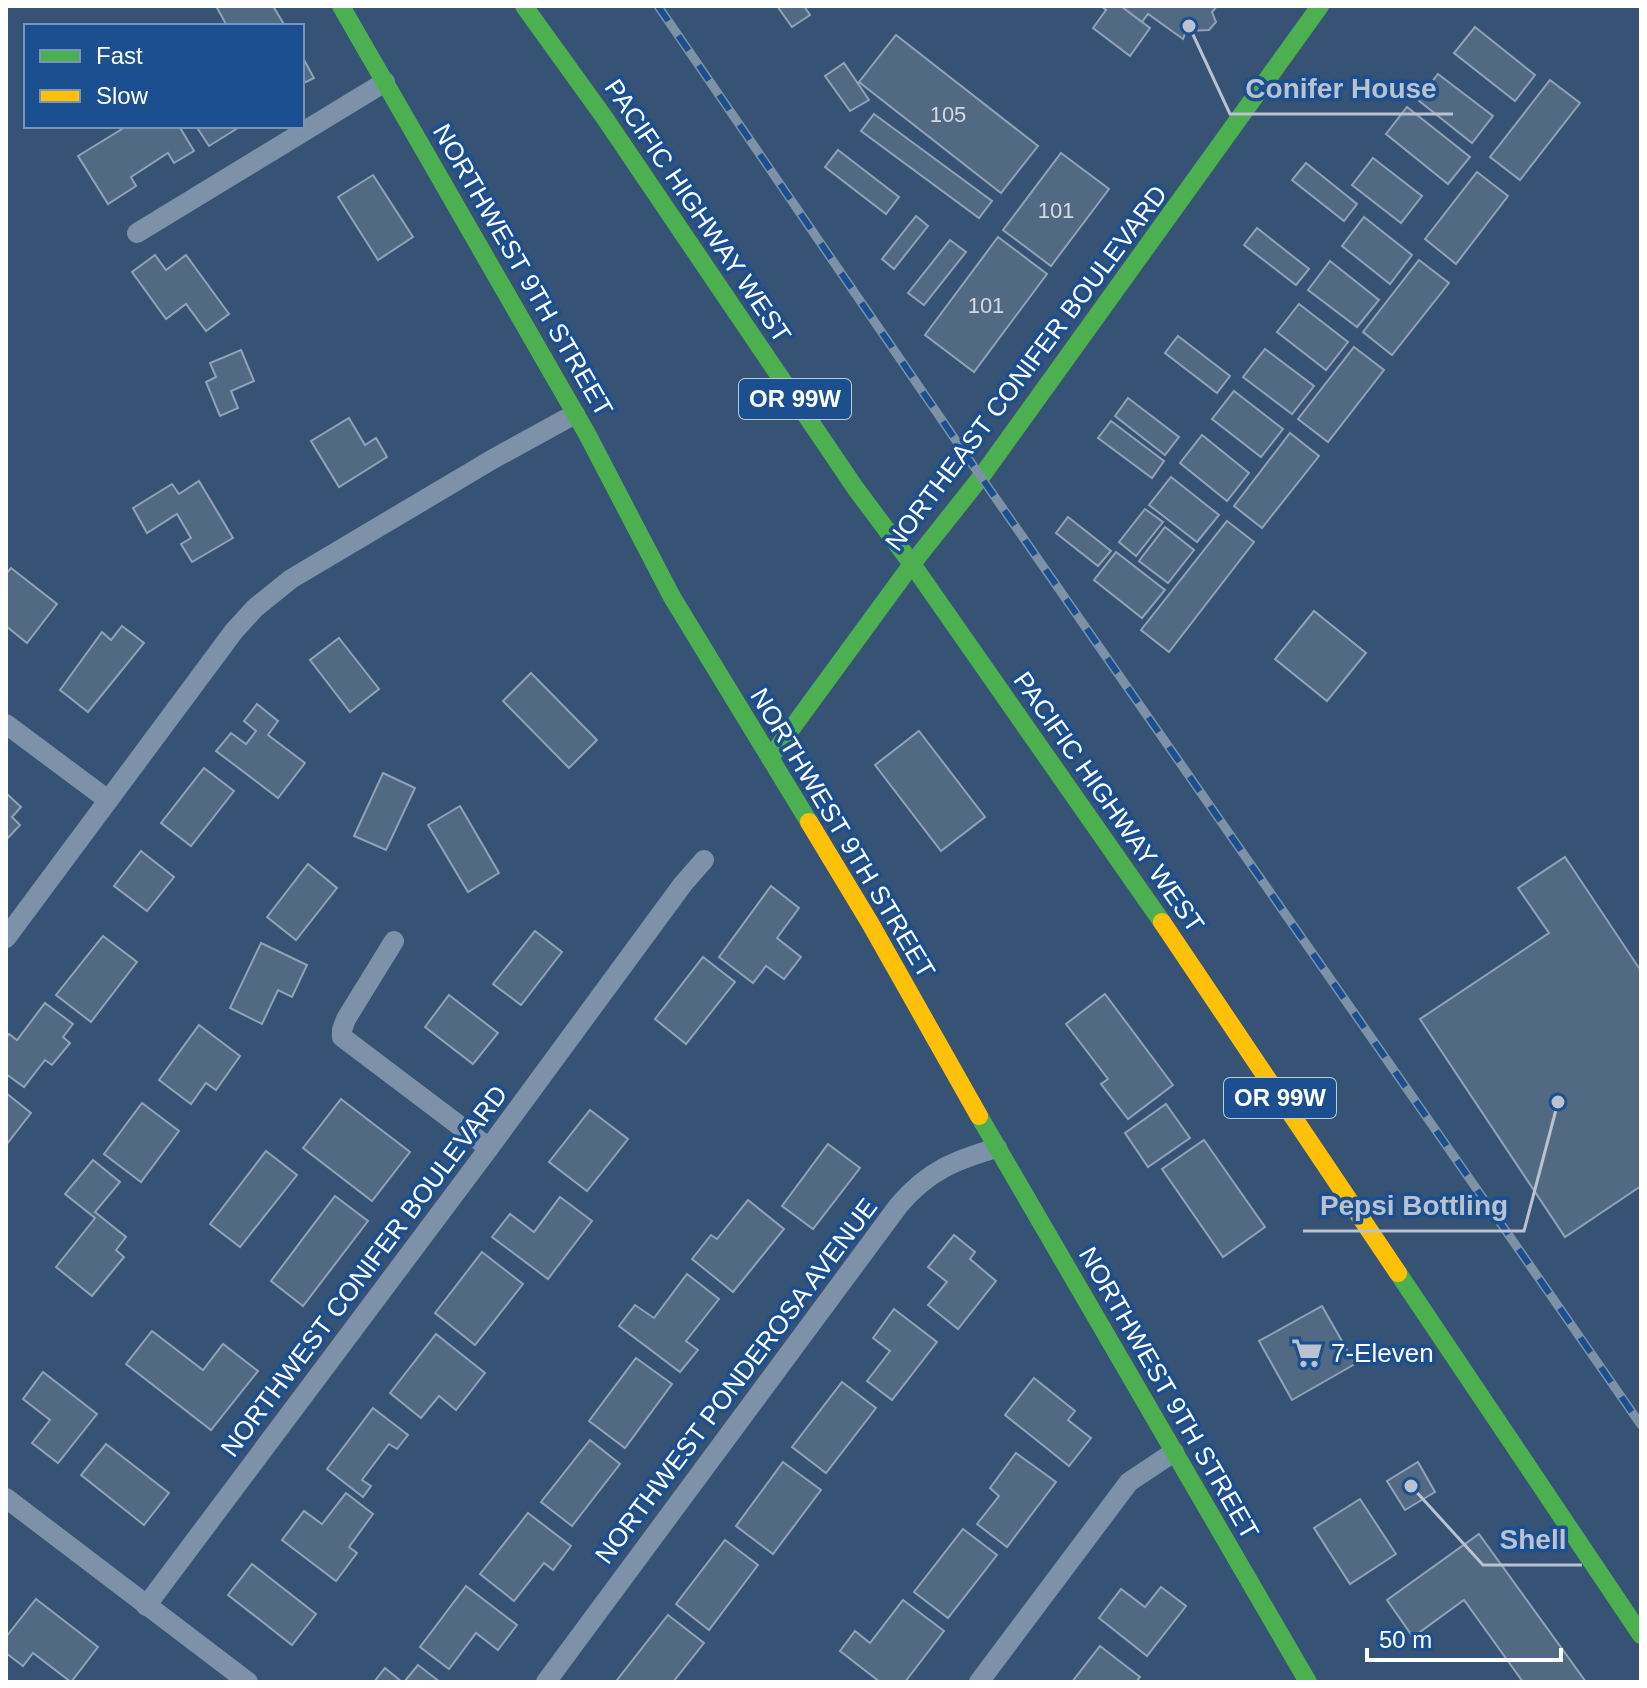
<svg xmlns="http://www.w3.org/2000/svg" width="1647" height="1688" font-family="Helvetica,sans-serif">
<rect width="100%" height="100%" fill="#365274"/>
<!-- building -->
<g fill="#526984" stroke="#92a2b6" stroke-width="2">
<path d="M 216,6 L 273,6 L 285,26 L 227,26 Z"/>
<path d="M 777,6 L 804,6 L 810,15 L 792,27 Z"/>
<path d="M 1101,6 L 1121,6 L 1150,28 L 1130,56 L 1093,28 L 1106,10 Z"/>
<path d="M 1121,6 L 1217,6 L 1212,12 L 1216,22 L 1209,30 L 1186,31 L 1183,39 L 1148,14 L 1142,22 Z"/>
<path d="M 1475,27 L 1535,75 L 1515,101 L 1454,53 Z"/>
<path d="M 896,35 L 1038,146 L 1001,193 L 859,82 Z"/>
<path d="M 302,56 L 314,78 L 302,84 Z"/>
<path d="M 844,63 L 869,100 L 850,111 L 825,76 Z"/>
<path d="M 1438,74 L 1493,116 L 1472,143 L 1418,100 Z"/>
<path d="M 1550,80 L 1580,103 L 1520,180 L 1490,157 Z"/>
<path d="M 1407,107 L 1470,157 L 1448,184 L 1386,134 Z"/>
<path d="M 874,114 L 992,201 L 979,218 L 861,131 Z"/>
<path d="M 127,126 L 179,126 L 194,151 L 174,163 L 168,153 L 131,177 L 136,186 L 108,204 L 78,156 Z"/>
<path d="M 196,126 L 241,126 L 209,146 Z"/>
<path d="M 838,150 L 899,197 L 886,214 L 825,167 Z"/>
<path d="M 1061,153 L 1109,189 L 1051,266 L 1003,230 Z"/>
<path d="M 1373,158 L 1422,196 L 1401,223 L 1352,185 Z"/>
<path d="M 1306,163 L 1357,204 L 1344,221 L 1292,180 Z"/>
<path d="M 1477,172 L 1508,196 L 1456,264 L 1425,239 Z"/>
<path d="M 373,175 L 413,237 L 378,260 L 338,197 Z"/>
<path d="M 916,216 L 928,226 L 894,269 L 882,259 Z"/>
<path d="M 1364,217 L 1412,255 L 1390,284 L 1342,246 Z"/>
<path d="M 1257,228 L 1309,269 L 1296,285 L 1244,245 Z"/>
<path d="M 998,237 L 1047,274 L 974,372 L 925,335 Z"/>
<path d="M 950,240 L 966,252 L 924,305 L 908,293 Z"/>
<path d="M 155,255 L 166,270 L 186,255 L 229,314 L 206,331 L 186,304 L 166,319 L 132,272 Z"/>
<path d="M 1419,260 L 1449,283 L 1392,355 L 1363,332 Z"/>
<path d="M 1330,261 L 1379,300 L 1357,327 L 1308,290 Z"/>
<path d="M 1299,304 L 1348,342 L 1326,370 L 1277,332 Z"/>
<path d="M 1178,336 L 1230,376 L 1217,393 L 1165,353 Z"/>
<path d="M 1354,347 L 1384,370 L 1328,442 L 1298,419 Z"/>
<path d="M 1265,349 L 1314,386 L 1292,414 L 1243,377 Z"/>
<path d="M 241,350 L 254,381 L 231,391 L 238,408 L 220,416 L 206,382 L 216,377 L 210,363 Z"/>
<path d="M 1234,391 L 1283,429 L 1261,457 L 1212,419 Z"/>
<path d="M 1128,398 L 1179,437 L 1165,455 L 1115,416 Z"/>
<path d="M 349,418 L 365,445 L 376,438 L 387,457 L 339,487 L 311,441 Z"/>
<path d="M 1111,421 L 1164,461 L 1152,478 L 1098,438 Z"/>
<path d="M 1290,433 L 1319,456 L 1262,528 L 1234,506 Z"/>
<path d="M 1202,435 L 1249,473 L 1227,501 L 1180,463 Z"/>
<path d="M 1171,477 L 1219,515 L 1197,542 L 1149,505 Z"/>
<path d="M 199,481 L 233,538 L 192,562 L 181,544 L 191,538 L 177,514 L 147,533 L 133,508 L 172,484 L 179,494 Z"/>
<path d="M 1145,509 L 1163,522 L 1136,556 L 1119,542 Z"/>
<path d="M 1068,517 L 1111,551 L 1098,566 L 1056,533 Z"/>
<path d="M 1227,521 L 1254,542 L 1169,652 L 1141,630 Z"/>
<path d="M 1165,527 L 1194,550 L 1168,583 L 1139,561 Z"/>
<path d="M 1116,552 L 1165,590 L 1142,618 L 1094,580 Z"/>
<path d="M 11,568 L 57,604 L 27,643 L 6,626 L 6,574 Z"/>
<path d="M 1314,611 L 1366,653 L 1327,701 L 1275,659 Z"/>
<path d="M 122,626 L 144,643 L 88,712 L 60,690 L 102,632 L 111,640 Z"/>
<path d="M 339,638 L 379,689 L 350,712 L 310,660 Z"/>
<path d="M 531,673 L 597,740 L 569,768 L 503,701 Z"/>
<path d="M 257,704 L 278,721 L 268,735 L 305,763 L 278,798 L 216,751 L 231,733 L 246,744 L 256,731 L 244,721 Z"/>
<path d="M 919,731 L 985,817 L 941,851 L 875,765 Z"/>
<path d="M 204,768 L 234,791 L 191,846 L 161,823 Z"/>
<path d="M 383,773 L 415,788 L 386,850 L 354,836 Z"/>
<path d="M 6,793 L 21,807 L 12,817 L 20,825 L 6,840 Z"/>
<path d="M 460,806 L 499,873 L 468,892 L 428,825 Z"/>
<path d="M 141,851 L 174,877 L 147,911 L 114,886 Z"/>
<path d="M 1565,857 L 1641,971 L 1641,1186 L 1565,1237 L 1420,1019 L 1549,933 L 1518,888 Z"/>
<path d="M 308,864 L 337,888 L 296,940 L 267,917 Z"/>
<path d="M 771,886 L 799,908 L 777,938 L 801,957 L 784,979 L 766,966 L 753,983 L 719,957 Z"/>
<path d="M 535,931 L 562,952 L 521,1005 L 493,984 Z"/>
<path d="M 103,936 L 137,962 L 91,1022 L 56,995 Z"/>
<path d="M 261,943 L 307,965 L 292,997 L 278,990 L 262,1024 L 230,1008 Z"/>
<path d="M 703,957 L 735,982 L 686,1044 L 655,1019 Z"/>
<path d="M 1105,994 L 1173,1085 L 1128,1119 L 1101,1084 L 1108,1079 L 1066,1024 Z"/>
<path d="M 449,995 L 498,1033 L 473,1064 L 425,1027 Z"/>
<path d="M 45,1003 L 73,1024 L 63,1037 L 70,1043 L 52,1065 L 45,1060 L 24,1087 L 6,1074 L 6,1038 L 9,1034 L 17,1040 Z"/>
<path d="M 199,1025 L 240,1056 L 216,1090 L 206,1083 L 191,1104 L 159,1080 Z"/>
<path d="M 6,1093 L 31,1113 L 6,1145 Z"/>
<path d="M 341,1099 L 410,1152 L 372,1201 L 303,1148 Z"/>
<path d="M 142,1103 L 179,1131 L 141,1182 L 104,1154 Z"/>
<path d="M 1166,1104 L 1190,1138 L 1148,1167 L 1125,1133 Z"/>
<path d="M 590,1110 L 628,1139 L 587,1191 L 549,1162 Z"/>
<path d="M 1204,1140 L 1265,1227 L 1223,1257 L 1162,1169 Z"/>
<path d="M 828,1144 L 860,1168 L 813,1229 L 782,1206 Z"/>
<path d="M 266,1151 L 297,1175 L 240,1247 L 210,1224 Z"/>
<path d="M 93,1160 L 120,1182 L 95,1212 L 126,1237 L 116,1250 L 124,1257 L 92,1296 L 56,1267 L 95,1218 L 65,1194 Z"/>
<path d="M 335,1196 L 368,1221 L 303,1306 L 271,1281 Z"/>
<path d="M 560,1197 L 592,1221 L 548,1279 L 492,1237 L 510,1214 L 534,1232 Z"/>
<path d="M 748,1200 L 784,1229 L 733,1292 L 692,1259 L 711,1235 L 717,1239 Z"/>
<path d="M 954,1235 L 975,1252 L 970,1259 L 996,1281 L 958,1329 L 928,1305 L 947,1282 L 928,1267 Z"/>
<path d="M 482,1252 L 523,1284 L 475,1345 L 435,1313 Z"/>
<path d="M 687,1274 L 719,1299 L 686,1341 L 698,1350 L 680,1372 L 619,1326 L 635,1305 L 654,1318 Z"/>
<path d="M 1322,1306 L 1355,1364 L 1292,1400 L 1259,1341 Z"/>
<path d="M 894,1309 L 937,1342 L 892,1400 L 867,1381 L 890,1351 L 873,1338 Z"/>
<path d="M 152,1331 L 203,1370 L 223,1344 L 258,1371 L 211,1430 L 126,1364 Z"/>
<path d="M 436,1334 L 485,1373 L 456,1410 L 439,1396 L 421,1418 L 390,1393 Z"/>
<path d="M 636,1358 L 672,1384 L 625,1448 L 589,1421 Z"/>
<path d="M 43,1372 L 97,1414 L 58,1463 L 32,1443 L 50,1420 L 23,1399 Z"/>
<path d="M 1034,1378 L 1075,1411 L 1068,1420 L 1091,1438 L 1069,1466 L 1005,1415 Z"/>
<path d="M 842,1382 L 876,1408 L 826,1473 L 792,1447 Z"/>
<path d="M 373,1408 L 408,1435 L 397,1449 L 389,1444 L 362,1480 L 371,1486 L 363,1497 L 327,1469 Z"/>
<path d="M 590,1440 L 620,1464 L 572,1526 L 541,1502 Z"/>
<path d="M 106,1444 L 169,1493 L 144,1525 L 81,1475 Z"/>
<path d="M 1016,1453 L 1056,1482 L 1007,1547 L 977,1524 L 999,1496 L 990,1488 Z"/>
<path d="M 783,1462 L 821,1490 L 773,1554 L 736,1526 Z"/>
<path d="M 1418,1462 L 1435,1492 L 1405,1510 L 1387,1481 Z"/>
<path d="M 346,1493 L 373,1514 L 349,1547 L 357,1553 L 336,1581 L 282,1540 L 304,1511 L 322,1524 Z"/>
<path d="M 1360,1499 L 1396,1554 L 1350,1584 L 1314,1528 Z"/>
<path d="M 528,1513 L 571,1546 L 553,1570 L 544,1563 L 514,1601 L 480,1574 Z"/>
<path d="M 963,1529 L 997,1555 L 948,1618 L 914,1592 Z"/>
<path d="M 1479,1534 L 1586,1682 L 1523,1682 L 1464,1600 L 1413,1637 L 1387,1600 Z"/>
<path d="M 725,1540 L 758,1565 L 709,1630 L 676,1604 Z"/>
<path d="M 252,1564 L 316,1614 L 292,1645 L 228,1595 Z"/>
<path d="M 466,1586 L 517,1625 L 498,1650 L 476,1633 L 449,1669 L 420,1647 Z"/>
<path d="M 1161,1587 L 1186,1606 L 1147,1656 L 1099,1618 L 1121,1589 L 1145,1607 Z"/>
<path d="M 36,1599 L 98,1647 L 71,1682 L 33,1653 L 23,1666 L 6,1653 L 6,1637 Z"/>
<path d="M 903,1600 L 944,1631 L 905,1682 L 880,1682 L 840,1651 L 855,1631 L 870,1643 Z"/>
<path d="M 668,1615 L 704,1643 L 673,1682 L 620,1682 L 617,1680 Z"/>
<path d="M 1100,1646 L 1140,1677 L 1136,1682 L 1072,1682 Z"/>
<path d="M 418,1665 L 440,1682 L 404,1682 Z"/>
<path d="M 385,1668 L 402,1682 L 374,1682 Z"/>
</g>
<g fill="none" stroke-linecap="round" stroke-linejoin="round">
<!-- street -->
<g stroke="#7d92a8" stroke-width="20">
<path d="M 137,233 L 385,82"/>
<path d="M 6,724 L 108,800"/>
<path d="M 6,938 L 234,631 L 255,608 L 291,579 L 493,459 L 575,414"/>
<path d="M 394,941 L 346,1019 L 342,1030 L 342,1037 L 489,1148"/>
<path d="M 6,1498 L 248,1682"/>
<path d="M 146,1606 L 489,1148 L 683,884 L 704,860"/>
<path d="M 546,1682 L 899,1205 C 928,1171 955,1160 997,1148"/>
<path d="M 979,1682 L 1129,1482 L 1174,1452"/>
</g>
<!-- fast -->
<g stroke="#4caf50" stroke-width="18">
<path d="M 341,6 L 586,432 L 672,597 L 809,822"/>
<path d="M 524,6 L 604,117 L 856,489 L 912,564 L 1162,922"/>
<path d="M 770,758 L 912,564 L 981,477 L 1320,6"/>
<path d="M 979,1116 L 1308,1682"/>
<path d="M 1398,1273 L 1641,1635"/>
</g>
<!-- slow -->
<g stroke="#ffc107" stroke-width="18">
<path d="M 809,822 L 870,923 L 979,1116"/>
<path d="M 1162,922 L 1398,1273"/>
</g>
<defs>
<path id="rail" d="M 658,6 L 981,477 L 1641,1425"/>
</defs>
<!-- rail casing -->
<use href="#rail" stroke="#7e92a7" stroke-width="9"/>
<!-- rail -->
<use href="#rail" stroke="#1b4f8f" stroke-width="6" stroke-dasharray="18" stroke-linecap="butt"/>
</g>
<!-- icons -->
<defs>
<symbol id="supermarket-bare" viewBox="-9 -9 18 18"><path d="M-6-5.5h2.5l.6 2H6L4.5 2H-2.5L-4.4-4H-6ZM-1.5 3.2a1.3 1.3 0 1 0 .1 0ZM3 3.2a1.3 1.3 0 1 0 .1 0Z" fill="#b9c2ce" stroke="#1b4f8f" stroke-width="2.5" paint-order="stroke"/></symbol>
</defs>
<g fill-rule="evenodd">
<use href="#supermarket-bare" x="1285" y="1331" width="44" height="44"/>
</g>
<g text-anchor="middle" stroke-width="7" stroke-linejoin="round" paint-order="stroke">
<!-- number labels -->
<g font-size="22" fill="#d4dae0">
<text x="948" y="122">105</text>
<text x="1056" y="218">101</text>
<text x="986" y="313">101</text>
</g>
<!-- shield labels -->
<g fill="#1b4f8f" stroke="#bbcadd" stroke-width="2">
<rect x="739" y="379" width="112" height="40" rx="6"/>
<rect x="1224" y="1078" width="112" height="40" rx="6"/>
</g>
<g font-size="24" font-weight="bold" fill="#fff">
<text x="795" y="407">OR 99W</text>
<text x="1280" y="1106">OR 99W</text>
</g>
<!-- street labels -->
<g font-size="26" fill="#fff" stroke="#1b4f8f">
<text transform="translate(698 211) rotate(56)" y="9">PACIFIC HIGHWAY WEST</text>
<text transform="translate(523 270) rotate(60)" y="9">NORTHWEST 9TH STREET</text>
<text transform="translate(1026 368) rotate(-53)" y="9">NORTHEAST CONIFER BOULEVARD</text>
<text transform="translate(1109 802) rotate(55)" y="9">PACIFIC HIGHWAY WEST</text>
<text transform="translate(843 833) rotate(59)" y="9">NORTHWEST 9TH STREET</text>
<text transform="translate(364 1271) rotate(-53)" y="9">NORTHWEST CONIFER BOULEVARD</text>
<text transform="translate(736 1381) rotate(-53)" y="9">NORTHWEST PONDEROSA AVENUE</text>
<text transform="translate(1169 1393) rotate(60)" y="9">NORTHWEST 9TH STREET</text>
</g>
<!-- poi labels -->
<g font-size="26" fill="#fff" stroke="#1b4f8f" text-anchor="start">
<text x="1331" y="1362">7-Eleven</text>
</g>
</g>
<!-- callouts -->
<path fill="none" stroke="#b9c2ce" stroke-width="3" d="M1189 26L1230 114H1453M1558 1102L1524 1231H1303M1411 1486L1483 1565H1582"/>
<g fill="#b9c2ce" stroke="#1b4f8f" stroke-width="3">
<circle cx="1189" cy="26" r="8"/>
<circle cx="1558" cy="1102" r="8"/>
<circle cx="1411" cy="1486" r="8"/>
</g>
<g font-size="28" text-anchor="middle" font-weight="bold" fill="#b9c2ce" stroke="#1b4f8f" stroke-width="7" stroke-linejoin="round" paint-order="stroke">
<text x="1341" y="98">Conifer House</text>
<text x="1414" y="1215">Pepsi Bottling</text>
<text x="1533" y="1549">Shell</text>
</g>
<!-- border -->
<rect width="1647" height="1688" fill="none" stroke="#ffffff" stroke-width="16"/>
<!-- legend -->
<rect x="24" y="24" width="280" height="104" fill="#1b4f8f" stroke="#7695bc" stroke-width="2"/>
<rect x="40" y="50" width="40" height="12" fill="#4caf50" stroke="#7695bc" stroke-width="2"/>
<text x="96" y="64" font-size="24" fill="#ffffff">Fast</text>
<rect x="40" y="90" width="40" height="12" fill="#ffc107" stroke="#7695bc" stroke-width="2"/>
<text x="96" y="104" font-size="24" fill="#ffffff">Slow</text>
<!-- scale -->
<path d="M1367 1648v12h194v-12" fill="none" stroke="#ffffff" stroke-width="4"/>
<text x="1379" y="1648" font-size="24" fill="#ffffff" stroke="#1b4f8f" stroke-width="6" paint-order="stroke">50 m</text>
</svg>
